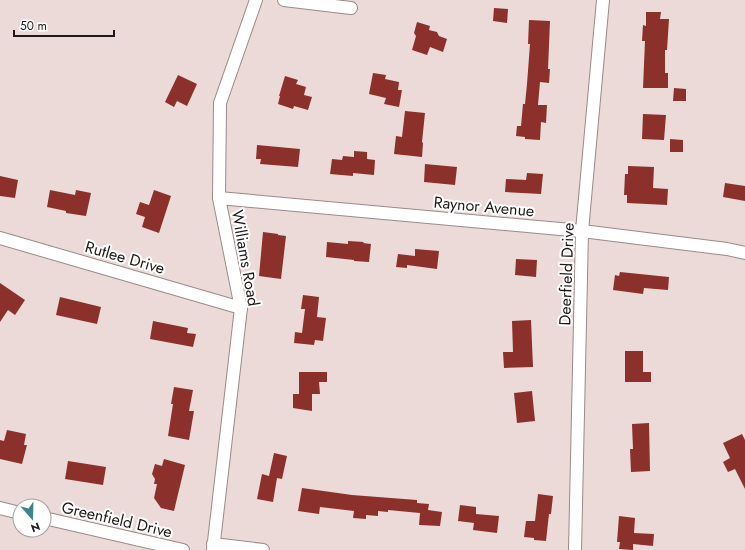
<svg xmlns="http://www.w3.org/2000/svg" width="745" height="550" font-family="Jost,sans-serif">
<rect width="100%" height="100%" fill="#ebdad8"/>
<!-- building -->
<g fill="#8b302b">
<path d="M 494,8 L 508,9 L 507,23 L 493,21 Z"/>
<path d="M 646,12 L 661,12 L 660,19 L 669,19 L 667,50 L 665,50 L 665,73 L 668,73 L 668,88 L 643,88 L 645,41 L 642,41 L 643,25 L 646,26 Z"/>
<path d="M 529,20 L 550,21 L 548,69 L 550,69 L 549,83 L 540,82 L 538,105 L 547,105 L 546,123 L 541,122 L 540,140 L 525,139 L 525,137 L 516,136 L 517,126 L 521,126 L 523,104 L 525,104 L 527,84 L 530,44 L 528,44 Z"/>
<path d="M 417,22 L 430,26 L 429,30 L 437,32 L 439,36 L 447,39 L 443,52 L 430,47 L 427,55 L 412,50 L 416,36 L 414,33 Z"/>
<path d="M 373,73 L 386,75 L 385,79 L 399,82 L 398,90 L 402,90 L 399,107 L 384,104 L 386,98 L 369,94 Z"/>
<path d="M 178,75 L 197,84 L 187,106 L 177,101 L 174,107 L 165,102 Z"/>
<path d="M 285,76 L 298,80 L 296,84 L 306,87 L 304,95 L 312,97 L 308,110 L 294,106 L 293,109 L 278,104 L 280,96 L 279,96 Z"/>
<path d="M 674,88 L 686,89 L 686,101 L 673,101 Z"/>
<path d="M 405,111 L 425,113 L 422,142 L 423,143 L 422,157 L 394,154 L 396,136 L 402,137 Z"/>
<path d="M 643,114 L 666,115 L 664,140 L 642,139 Z"/>
<path d="M 670,139 L 683,140 L 683,152 L 670,152 Z"/>
<path d="M 257,145 L 300,149 L 298,167 L 260,164 L 261,159 L 256,159 Z"/>
<path d="M 354,151 L 367,152 L 367,159 L 375,160 L 374,175 L 353,173 L 353,176 L 330,174 L 332,159 L 342,160 L 343,156 L 354,157 Z"/>
<path d="M 425,164 L 457,167 L 455,185 L 424,182 Z"/>
<path d="M 628,166 L 654,167 L 653,188 L 668,189 L 667,205 L 627,203 L 627,195 L 624,195 L 625,174 L 628,174 Z"/>
<path d="M 527,173 L 543,174 L 541,194 L 505,192 L 506,179 L 526,180 Z"/>
<path d="M 0,176 L 18,180 L 15,198 L 0,196 Z"/>
<path d="M 725,183 L 745,186 L 745,201 L 723,197 Z"/>
<path d="M 50,190 L 75,195 L 76,190 L 91,193 L 86,216 L 66,213 L 66,211 L 47,207 Z"/>
<path d="M 154,190 L 171,196 L 159,233 L 142,227 L 145,217 L 136,214 L 140,202 L 149,205 Z"/>
<path d="M 263,232 L 278,234 L 278,235 L 286,236 L 281,279 L 259,276 Z"/>
<path d="M 348,241 L 364,242 L 363,243 L 371,244 L 369,262 L 354,261 L 354,260 L 326,257 L 327,242 L 348,244 Z"/>
<path d="M 415,249 L 439,251 L 437,269 L 407,265 L 407,268 L 396,267 L 398,254 L 415,256 Z"/>
<path d="M 516,259 L 537,260 L 536,277 L 515,275 Z"/>
<path d="M 620,272 L 669,277 L 668,290 L 644,288 L 643,294 L 613,290 L 615,275 L 619,276 Z"/>
<path d="M 0,283 L 25,300 L 15,315 L 8,310 L 0,322 Z"/>
<path d="M 303,295 L 319,297 L 317,317 L 326,318 L 323,341 L 315,340 L 314,345 L 294,343 L 295,332 L 302,333 L 305,309 L 301,309 Z"/>
<path d="M 60,297 L 101,307 L 97,324 L 56,315 Z"/>
<path d="M 531,320 L 533,367 L 504,368 L 503,352 L 513,352 L 512,321 Z"/>
<path d="M 153,321 L 188,328 L 187,333 L 196,334 L 193,347 L 150,339 Z"/>
<path d="M 625,351 L 643,351 L 643,372 L 651,372 L 651,382 L 625,382 Z"/>
<path d="M 299,372 L 327,372 L 327,382 L 319,382 L 320,394 L 312,394 L 312,411 L 293,408 L 293,394 L 299,394 Z"/>
<path d="M 174,387 L 193,390 L 189,411 L 194,411 L 189,440 L 168,436 L 173,404 L 171,404 Z"/>
<path d="M 532,391 L 535,421 L 517,423 L 514,393 Z"/>
<path d="M 649,423 L 650,471 L 631,472 L 630,449 L 633,449 L 632,424 Z"/>
<path d="M 7,430 L 26,434 L 24,445 L 27,445 L 22,464 L 0,459 L 0,440 L 4,441 Z"/>
<path d="M 742,434 L 745,440 L 745,489 L 735,469 L 728,472 L 723,462 L 730,458 L 723,443 Z"/>
<path d="M 274,453 L 287,456 L 282,479 L 277,478 L 273,502 L 257,499 L 262,474 L 269,476 Z"/>
<path d="M 164,459 L 185,465 L 174,511 L 161,508 L 154,498 L 157,484 L 154,484 L 155,479 L 152,474 L 155,464 L 162,466 Z"/>
<path d="M 68,461 L 106,467 L 103,485 L 65,479 Z"/>
<path d="M 302,488 L 352,495 L 417,500 L 417,503 L 429,504 L 428,510 L 442,512 L 440,526 L 419,525 L 420,513 L 388,510 L 388,512 L 378,511 L 378,516 L 366,515 L 366,519 L 353,518 L 354,511 L 320,507 L 319,514 L 298,511 Z"/>
<path d="M 538,494 L 553,496 L 551,514 L 549,514 L 546,541 L 534,540 L 534,538 L 524,537 L 526,521 L 535,521 Z"/>
<path d="M 460,505 L 476,507 L 476,514 L 499,516 L 497,533 L 473,530 L 474,523 L 458,521 Z"/>
<path d="M 619,516 L 635,518 L 634,533 L 654,534 L 653,546 L 633,544 L 633,550 L 619,549 L 620,542 L 617,542 Z"/>
</g>
<g fill="none" stroke-linecap="round" stroke-linejoin="round">
<defs>
<g id="minor">
<path d="M 284,0 L 351,8"/>
<path d="M 219,198 L 582,231 L 727,249 L 745,253"/>
<path d="M 0,238 L 241,308"/>
<path d="M 0,508 L 20,513"/>
<path d="M 44,518 L 183,550"/>
<path d="M 213,544 L 263,550"/>
<path d="M 213,550 L 241,308 L 219,198 L 220,103 L 256,0"/>
<path d="M 575,550 L 582,231 L 603,0"/>
</g>
</defs>
<!-- minor casing -->
<use href="#minor" stroke="#9a8b89" stroke-width="14"/>
<!-- minor -->
<use href="#minor" stroke="#fff" stroke-width="12"/>
</g>
<g text-anchor="middle" stroke-width="4" stroke-linejoin="round" paint-order="stroke">
<!-- street labels -->
<g font-size="16" fill="#1f1918" stroke="#fff">
<text transform="translate(484 206) rotate(5)" y="6">Raynor Avenue</text>
<text transform="translate(125 257) rotate(16)" y="6">Rutlee Drive</text>
<text transform="translate(246 258) rotate(80)" y="6">Williams Road</text>
<text transform="translate(566 274) rotate(-88)" y="6">Deerfield Drive</text>
<text transform="translate(117 519) rotate(13)" y="6">Greenfield Drive</text>
</g>
</g>
<!-- north arrow -->
<g transform="translate(32 518) rotate(160)"><circle r="19" fill="#ffffff" stroke="#a5a3a3"/>
<path d="M0-3L7 15L0 10L-7 15Z" fill="#3d8587"/>
<text y="-6" font-size="11" font-weight="bold" text-anchor="middle" fill="#1f1918">N</text>
</g>
<!-- scale -->
<path d="M14 30v6h100v-6" fill="none" stroke="#1f1918" stroke-width="2"/>
<text x="20" y="30" font-size="12" fill="#1f1918" stroke="#ffffff" stroke-width="3" paint-order="stroke">50 m</text>
</svg>
